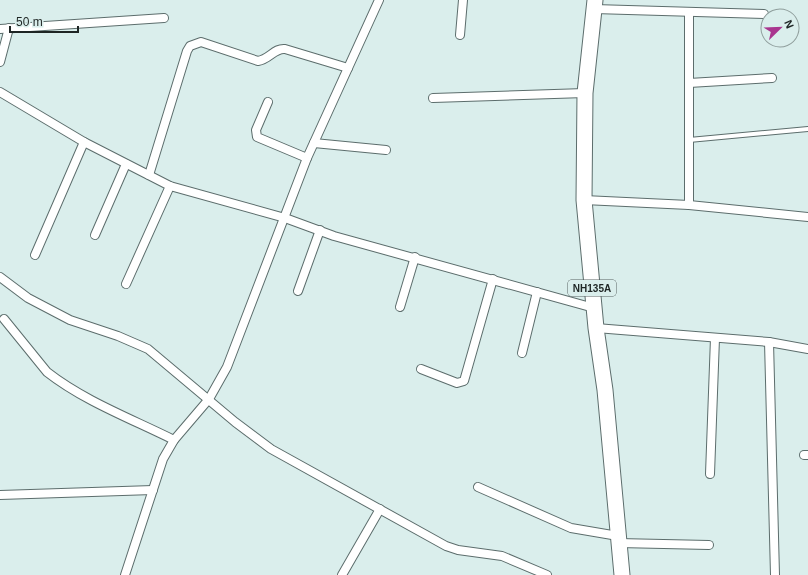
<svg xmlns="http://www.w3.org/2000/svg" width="808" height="575" font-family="Helvetica,sans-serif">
<rect width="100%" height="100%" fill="#daeeec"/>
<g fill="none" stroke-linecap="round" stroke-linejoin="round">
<defs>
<path id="lane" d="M 689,140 L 808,129"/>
<g id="street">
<path d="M 594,9 L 764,14"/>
<path d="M 0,29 L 164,18"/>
<path d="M 460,35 L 463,0"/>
<path d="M 0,62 L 9,28"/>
<path d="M 689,83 L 772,78"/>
<path d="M 0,92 L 84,142 L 170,186 L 285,218 L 334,236 L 594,308"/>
<path d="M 433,98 L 585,93"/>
<path d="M 268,102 L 256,130 L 257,137 L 307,158"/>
<path d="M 314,143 L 386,150"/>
<path d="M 149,175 L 187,51 L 190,46 L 201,42 L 258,61 C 270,59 274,48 285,49 L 348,68"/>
<path d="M 584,200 L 689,205 L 808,217"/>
<path d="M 689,205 L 689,13"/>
<path d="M 95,235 L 126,164"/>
<path d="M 35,255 L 84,142"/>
<path d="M 0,277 L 28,298 L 70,320 L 118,336 L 148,349 L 235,422 L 271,449 L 446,546 L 458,550 L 502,556 L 547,575"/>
<path d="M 126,284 L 170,186"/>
<path d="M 298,291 L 320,230"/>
<path d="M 400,307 L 415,257"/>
<path d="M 4,319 L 47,372 C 84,401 132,419 174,440"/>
<path d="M 596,328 L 769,342 L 808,349"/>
<path d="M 769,342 L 775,575"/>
<path d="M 522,353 L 537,292"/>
<path d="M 421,369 L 457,383 L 464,381 L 493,279"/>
<path d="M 804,455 L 808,455"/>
<path d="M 710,474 L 715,338"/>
<path d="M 478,487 L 571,528 L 618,536"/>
<path d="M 0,495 L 153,490"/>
<path d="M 618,543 L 709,545"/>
<path d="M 125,575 L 163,459 L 174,440 L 209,399 L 227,367 L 307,158 L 379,0"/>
<path d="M 342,575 L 380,509"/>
</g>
<path id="highway" d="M 595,0 L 585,93 L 584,200 L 596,328 L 605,390 L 622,575"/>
</defs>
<!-- lane casing -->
<use href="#lane" stroke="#5c6d6c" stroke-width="6"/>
<!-- street casing -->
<use href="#street" stroke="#5c6d6c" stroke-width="10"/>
<!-- highway casing -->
<use href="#highway" stroke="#5c6d6c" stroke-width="17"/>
<!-- lane -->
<use href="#lane" stroke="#fff" stroke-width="4"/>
<!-- street -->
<use href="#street" stroke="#fff" stroke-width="8"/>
<!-- highway -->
<use href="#highway" stroke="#fff" stroke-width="15"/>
</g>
<g text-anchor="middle" stroke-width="4" stroke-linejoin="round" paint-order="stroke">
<!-- shield labels -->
<rect fill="#daeeec" stroke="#566160" stroke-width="1" x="568" y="280" width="48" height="16" rx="3"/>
<g font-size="10" font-weight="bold" fill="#1e2524">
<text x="592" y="292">NH135A</text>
</g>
</g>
<!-- north arrow -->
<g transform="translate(780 28) rotate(67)"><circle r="19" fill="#daeeec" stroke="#8f9e9c"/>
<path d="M0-3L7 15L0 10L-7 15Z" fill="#a9358f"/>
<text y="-6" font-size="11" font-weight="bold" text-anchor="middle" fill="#1e2524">N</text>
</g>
<!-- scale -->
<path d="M10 26v6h68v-6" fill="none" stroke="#1e2524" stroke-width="2"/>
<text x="16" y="26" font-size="12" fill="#1e2524" stroke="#daeeec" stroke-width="3" paint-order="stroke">50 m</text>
</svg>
